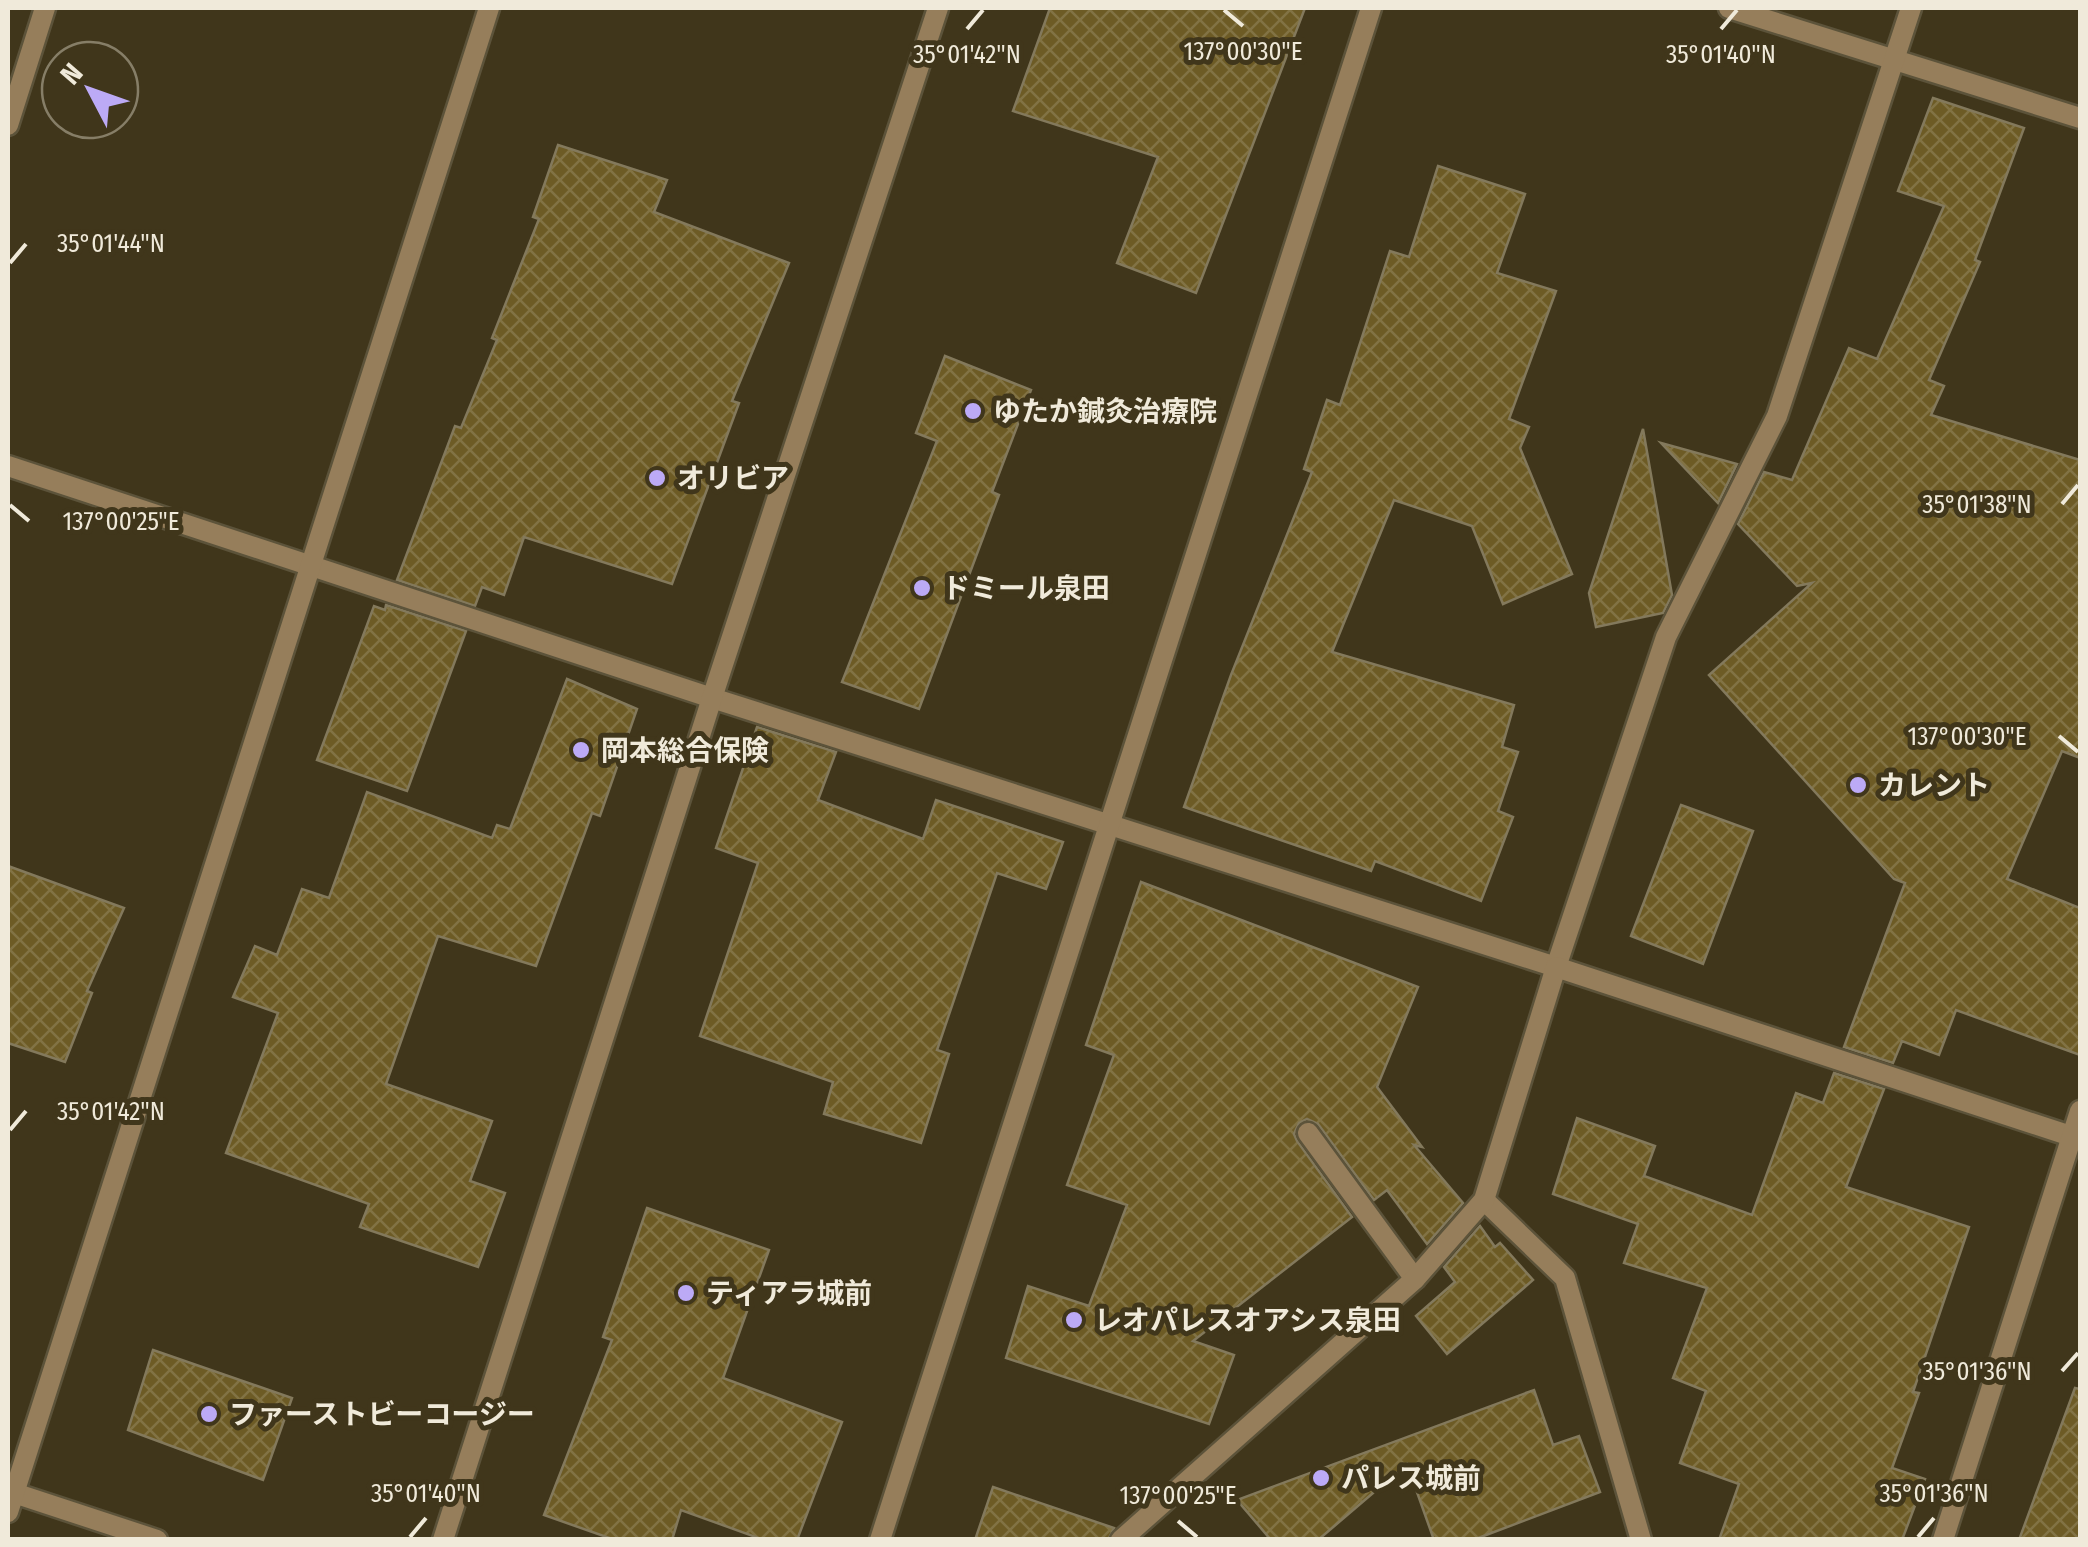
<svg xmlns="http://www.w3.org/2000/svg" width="2088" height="1547" font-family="'Fira Sans Condensed','Noto Sans JP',sans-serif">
<defs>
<pattern id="building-cross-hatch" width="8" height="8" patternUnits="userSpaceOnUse" patternTransform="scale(2.5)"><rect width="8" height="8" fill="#6d5b25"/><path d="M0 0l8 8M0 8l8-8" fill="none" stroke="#827344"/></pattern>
</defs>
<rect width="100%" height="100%" fill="#40361b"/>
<!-- building -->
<g fill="url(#building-cross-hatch)" stroke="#83795c" stroke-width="2.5">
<path d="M 1050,8 L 1305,8 L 1196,293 L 1117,263 L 1158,157 L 1013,111 Z"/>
<path d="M 1933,98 L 2024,128 L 1975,260 L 1980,262 L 1929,380 L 1944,386 L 1931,415 L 2080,460 L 2080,758 L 2062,751 L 2007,879 L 2080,908 L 2080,1055 L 1956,1010 L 1939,1055 L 1902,1041 L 1893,1063 L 1844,1047 L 1905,883 L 1894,879 L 1709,675 L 1812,583 L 1797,586 L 1738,524 L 1764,472 L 1792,480 L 1849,348 L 1877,359 L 1944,206 L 1898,191 Z"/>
<path d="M 558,145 L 667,180 L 654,212 L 789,263 L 732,401 L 739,403 L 672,584 L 524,537 L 504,595 L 482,587 L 475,606 L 397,580 L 455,426 L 461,428 L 497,340 L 492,338 L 539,219 L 533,217 Z"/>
<path d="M 1438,166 L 1525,194 L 1497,273 L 1556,291 L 1509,419 L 1529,427 L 1520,448 L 1572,574 L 1503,604 L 1472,526 L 1394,500 L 1332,652 L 1514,705 L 1502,747 L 1518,752 L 1498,811 L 1513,817 L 1481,901 L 1375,861 L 1371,871 L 1184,807 L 1231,675 L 1312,472 L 1304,469 L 1327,400 L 1340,405 L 1390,251 L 1409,257 Z"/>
<path d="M 945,356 L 1031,390 L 992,492 L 999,495 L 919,709 L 842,682 L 937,441 L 916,433 Z"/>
<path d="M 1643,429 L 1672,595 L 1663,613 L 1596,627 L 1589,593 Z"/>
<path d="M 1661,443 L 1737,464 L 1718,503 Z"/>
<path d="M 386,605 L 466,631 L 407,791 L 317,760 L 374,606 L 385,610 Z"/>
<path d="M 567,679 L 637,709 L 600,816 L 592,813 L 536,966 L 438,936 L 386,1084 L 492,1121 L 470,1181 L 505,1193 L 478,1267 L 360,1227 L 369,1204 L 226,1153 L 278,1013 L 233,997 L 255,946 L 277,955 L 302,889 L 329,898 L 367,792 L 492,838 L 497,825 L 510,829 Z"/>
<path d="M 757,727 L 836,752 L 818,800 L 923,839 L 936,800 L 1063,842 L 1046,889 L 997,873 L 937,1050 L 949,1054 L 921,1143 L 824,1114 L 833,1082 L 700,1036 L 758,863 L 716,848 Z"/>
<path d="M 1681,805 L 1753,831 L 1703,964 L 1631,936 Z"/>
<path d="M 8,866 L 124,908 L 87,991 L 92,993 L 65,1062 L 8,1043 Z"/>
<path d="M 1141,882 L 1418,987 L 1377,1087 L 1422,1147 L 1414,1145 L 1463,1203 L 1427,1244 L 1387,1190 L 1374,1200 L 1318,1124 L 1307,1119 L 1299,1123 L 1294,1134 L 1297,1141 L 1352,1217 L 1193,1341 L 1234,1355 L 1209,1424 L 1006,1358 L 1028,1286 L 1089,1306 L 1127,1205 L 1067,1185 L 1114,1055 L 1086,1045 Z"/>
<path d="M 1834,1073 L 1884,1089 L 1846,1187 L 1969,1227 L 1913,1392 L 1919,1393 L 1892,1468 L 1925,1479 L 1902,1540 L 1719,1540 L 1739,1484 L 1680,1463 L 1706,1391 L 1673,1378 L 1707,1288 L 1624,1263 L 1638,1224 L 1553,1194 L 1577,1118 L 1655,1146 L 1644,1176 L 1752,1215 L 1796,1093 L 1823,1103 Z"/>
<path d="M 647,1208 L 769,1250 L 723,1378 L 842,1422 L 797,1540 L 764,1540 L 681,1510 L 672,1540 L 615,1540 L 544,1515 L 612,1340 L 603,1337 Z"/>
<path d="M 1480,1226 L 1495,1247 L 1500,1243 L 1533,1280 L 1447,1354 L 1416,1316 L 1455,1282 L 1444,1267 Z"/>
<path d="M 153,1350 L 292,1398 L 263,1480 L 128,1430 Z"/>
<path d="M 2075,1388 L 2080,1389 L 2080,1540 L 2019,1540 Z"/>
<path d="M 1534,1390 L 1553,1445 L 1579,1436 L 1600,1492 L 1473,1540 L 1434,1540 L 1407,1464 L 1318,1540 L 1271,1540 L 1237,1500 Z"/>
<path d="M 993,1487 L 1114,1528 L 1108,1540 L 975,1540 Z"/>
</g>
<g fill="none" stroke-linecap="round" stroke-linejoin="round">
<defs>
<g id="street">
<path d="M 1729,8 L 2080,118"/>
<path d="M 8,125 L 45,8"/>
<path d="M 8,466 L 712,698 L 1556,967 L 1666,637 L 1777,416 L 1911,8"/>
<path d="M 1308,1133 L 1415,1279"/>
<path d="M 1484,1200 L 1565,1278 L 1641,1540"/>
<path d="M 8,1491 L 157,1540"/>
<path d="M 8,1512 L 489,8"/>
<path d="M 443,1540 L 712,698 L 938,8"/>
<path d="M 880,1540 L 1371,8"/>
<path d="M 1121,1540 L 1415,1279 L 1484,1200 L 1556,967 L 2080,1139"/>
<path d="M 1943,1540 L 2080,1111"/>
</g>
</defs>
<!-- street casing -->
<use href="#street" stroke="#5c533a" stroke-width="25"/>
<!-- street -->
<use href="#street" stroke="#967e5b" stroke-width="20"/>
</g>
<!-- ticks -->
<path fill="none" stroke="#f0eada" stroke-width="4" d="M 1224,10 L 1243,26M 967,29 L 983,10M 1721,29 L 1737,10M 10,263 L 26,244M 2062,504 L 2078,485M 10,505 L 29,521M 2059,736 L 2078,752M 10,1130 L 26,1111M 2062,1371 L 2078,1353M 1178,1521 L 1197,1537M 410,1537 L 426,1518M 1918,1537 L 1934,1518"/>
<!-- markers -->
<g fill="#bcaaf6" stroke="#40361b" stroke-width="4">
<circle cx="973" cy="411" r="10"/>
<circle cx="657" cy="478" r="10"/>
<circle cx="922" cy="588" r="10"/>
<circle cx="581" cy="750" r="10"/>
<circle cx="1858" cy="785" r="10"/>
<circle cx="686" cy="1293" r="10"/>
<circle cx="1074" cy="1320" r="10"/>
<circle cx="209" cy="1414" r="10"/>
<circle cx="1321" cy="1478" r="10"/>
</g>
<g text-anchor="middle" stroke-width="10" stroke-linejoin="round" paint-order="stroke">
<!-- poi labels -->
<g font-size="28" font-weight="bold" fill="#f0eada" stroke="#40361b" text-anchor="start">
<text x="993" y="421">ゆたか鍼灸治療院</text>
<text x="677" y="488">オリビア</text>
<text x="942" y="598">ドミール泉田</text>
<text x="601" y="760">岡本総合保険</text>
<text x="1878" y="795">カレント</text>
<text x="706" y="1303">ティアラ城前</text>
<text x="1094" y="1330">レオパレスオアシス泉田</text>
<text x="229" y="1424">ファーストビーコージー</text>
<text x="1341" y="1488">パレス城前</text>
</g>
</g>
<g font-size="25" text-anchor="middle" fill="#f0eada" stroke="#40361b" stroke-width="10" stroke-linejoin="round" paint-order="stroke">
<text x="1243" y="60">137°00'30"E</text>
<text x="967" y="63">35°01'42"N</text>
<text x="1721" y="63">35°01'40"N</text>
<text x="111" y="252">35°01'44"N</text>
<text x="1977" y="513">35°01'38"N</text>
<text x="121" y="530">137°00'25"E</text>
<text x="1967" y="745">137°00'30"E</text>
<text x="111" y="1120">35°01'42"N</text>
<text x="1977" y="1380">35°01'36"N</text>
<text x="426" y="1502">35°01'40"N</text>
<text x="1934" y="1502">35°01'36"N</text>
<text x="1178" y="1504">137°00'25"E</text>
</g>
<!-- border -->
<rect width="2088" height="1547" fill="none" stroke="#f0eada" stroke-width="20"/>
<!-- north arrow -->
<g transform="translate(90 90) rotate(311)"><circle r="48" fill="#40361b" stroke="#867e67" stroke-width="2.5"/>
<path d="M0-8L18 38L0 25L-18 38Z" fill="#bcaaf6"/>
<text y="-15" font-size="28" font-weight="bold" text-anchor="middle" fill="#f0eada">N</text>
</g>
</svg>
